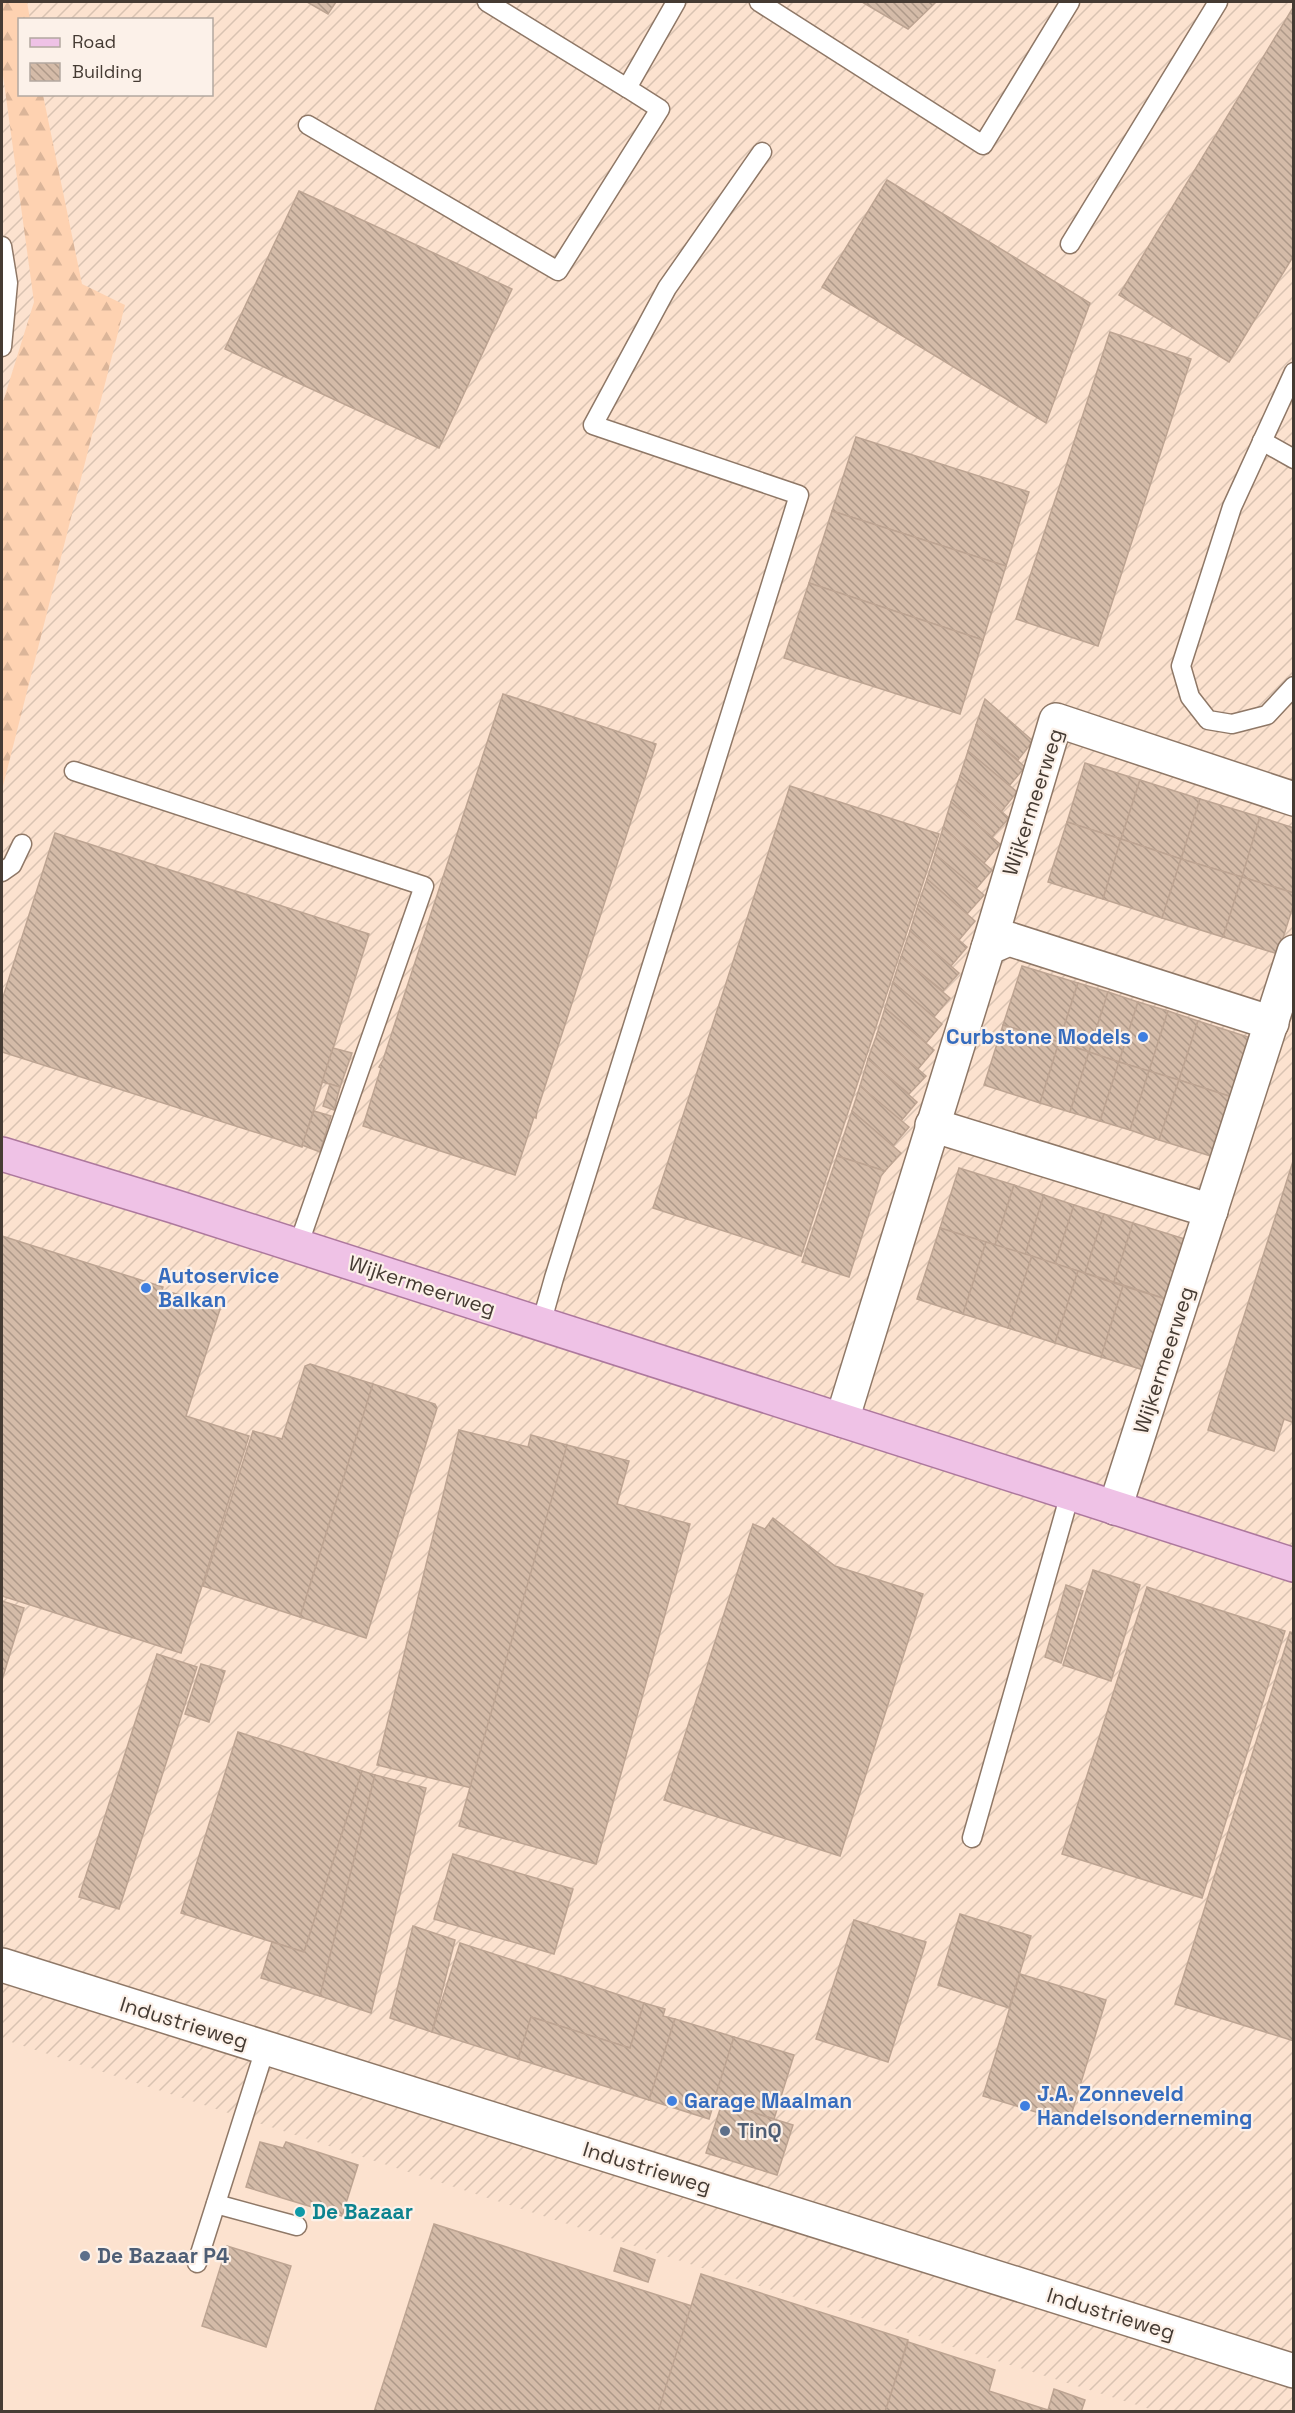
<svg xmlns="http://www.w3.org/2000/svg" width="1295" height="2413" font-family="'Space Grotesk',sans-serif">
<defs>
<pattern id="industrial-furrows" width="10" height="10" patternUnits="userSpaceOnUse" patternTransform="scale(1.5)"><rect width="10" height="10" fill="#fce2cf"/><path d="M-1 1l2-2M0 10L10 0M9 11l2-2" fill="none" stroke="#d9c3b2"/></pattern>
<pattern id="forest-firs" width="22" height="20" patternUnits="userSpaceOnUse" patternTransform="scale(1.5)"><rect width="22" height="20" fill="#fed2b1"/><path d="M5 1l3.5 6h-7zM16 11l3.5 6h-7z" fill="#dbb599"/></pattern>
<pattern id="building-back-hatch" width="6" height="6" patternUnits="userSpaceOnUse" patternTransform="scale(1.5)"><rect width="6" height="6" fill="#d4bba8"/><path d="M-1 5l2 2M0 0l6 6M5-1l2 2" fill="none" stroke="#ae9989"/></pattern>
</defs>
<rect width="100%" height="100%" fill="#fcf1e9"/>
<!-- built -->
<path fill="#fce2cf" d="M 2,2013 L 1197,2412 L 2,2412 Z"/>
<!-- industrial -->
<path fill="url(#industrial-furrows)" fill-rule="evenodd" d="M 2,2 L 1293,2 L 1293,2411 L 1156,2411 L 696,2266 L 2,2039 ZM 20,20 L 212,20 L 212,94 L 20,94 Z"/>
<!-- forest -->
<path fill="url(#forest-firs)" d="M 2,2 L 27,2 L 30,19 L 20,20 L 20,94 L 43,95 L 82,284 L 125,305 L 2,790 L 2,405 L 34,302 L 2,68 Z"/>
<!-- building -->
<g fill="url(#building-back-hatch)" stroke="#bda492" stroke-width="1.5">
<path d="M 307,2 L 336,2 L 328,14 Z"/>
<path d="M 862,2 L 936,2 L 908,29 Z"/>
<path d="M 1294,6 L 1294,255 L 1229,362 L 1119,295 Z"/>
<path d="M 887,180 L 1090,303 L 1046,423 L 822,287 Z"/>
<path d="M 299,191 L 512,289 L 439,448 L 225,349 Z"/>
<path d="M 1110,332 L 1191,359 L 1098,646 L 1016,619 Z"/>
<path d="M 856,437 L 1029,492 L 1006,566 L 832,511 Z"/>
<path d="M 832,511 L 1006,566 L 983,640 L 809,583 Z"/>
<path d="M 809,583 L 983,640 L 960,714 L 784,658 Z"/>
<path d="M 503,694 L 656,744 L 537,1111 L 536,1118 L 534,1117 L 515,1175 L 363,1126 L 381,1068 L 379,1067 L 383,1060 Z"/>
<path d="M 985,699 L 1033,741 L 1018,760 L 976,725 Z"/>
<path d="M 976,725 L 1025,767 L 1009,786 L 968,751 Z"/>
<path d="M 968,751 L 1017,792 L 1001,812 L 960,776 Z"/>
<path d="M 1085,763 L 1140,780 L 1121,839 L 1067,822 Z"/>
<path d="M 960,776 L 1009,818 L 992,837 L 951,802 Z"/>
<path d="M 1140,780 L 1200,799 L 1181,859 L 1121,839 Z"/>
<path d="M 790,786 L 939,834 L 801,1256 L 653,1208 Z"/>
<path d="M 1200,799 L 1260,817 L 1242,877 L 1181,859 Z"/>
<path d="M 951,802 L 1000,844 L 984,863 L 943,828 Z"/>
<path d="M 1260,817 L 1294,828 L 1294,893 L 1242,877 Z"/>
<path d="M 1067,822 L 1121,839 L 1103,899 L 1048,882 Z"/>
<path d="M 943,828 L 992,870 L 976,889 L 935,854 Z"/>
<path d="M 55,833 L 369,934 L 302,1147 L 2,1052 L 2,1000 Z"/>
<path d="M 1121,839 L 1181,859 L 1162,918 L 1103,899 Z"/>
<path d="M 935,854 L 984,895 L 967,914 L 927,879 Z"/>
<path d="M 1181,859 L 1242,877 L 1223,937 L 1162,918 Z"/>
<path d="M 1242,877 L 1294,893 L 1294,903 L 1278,954 L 1223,937 Z"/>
<path d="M 927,879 L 975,921 L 959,940 L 918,905 Z"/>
<path d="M 918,905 L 967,947 L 951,966 L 910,931 Z"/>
<path d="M 910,931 L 959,973 L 943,991 L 901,957 Z"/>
<path d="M 901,957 L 950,998 L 934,1017 L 893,982 Z"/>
<path d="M 1022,966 L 1078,983 L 1059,1042 L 1003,1025 Z"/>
<path d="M 893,982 L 942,1024 L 926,1043 L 885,1008 Z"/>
<path d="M 1078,983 L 1108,992 L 1089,1052 L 1059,1042 Z"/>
<path d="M 1108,992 L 1138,1002 L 1119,1062 L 1089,1052 Z"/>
<path d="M 1138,1002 L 1168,1011 L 1149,1071 L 1119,1062 Z"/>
<path d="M 885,1008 L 934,1050 L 918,1069 L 877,1034 Z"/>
<path d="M 1168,1011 L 1198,1021 L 1179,1080 L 1149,1071 Z"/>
<path d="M 1198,1021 L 1251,1038 L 1232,1097 L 1179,1080 Z"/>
<path d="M 1003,1025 L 1059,1042 L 1040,1103 L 984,1085 Z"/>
<path d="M 877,1034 L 926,1076 L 909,1094 L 868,1059 Z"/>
<path d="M 1059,1042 L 1089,1052 L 1070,1112 L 1040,1103 Z"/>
<path d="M 333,1048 L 352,1053 L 340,1087 L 322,1082 Z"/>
<path d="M 1089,1052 L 1119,1062 L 1100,1121 L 1070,1112 Z"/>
<path d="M 868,1059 L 917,1102 L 901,1121 L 860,1086 Z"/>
<path d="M 1119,1062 L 1149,1071 L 1130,1130 L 1100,1121 Z"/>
<path d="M 1149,1071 L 1179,1080 L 1159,1140 L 1130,1130 Z"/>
<path d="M 1179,1080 L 1232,1097 L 1214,1157 L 1159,1140 Z"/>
<path d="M 330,1084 L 340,1087 L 334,1110 L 323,1106 Z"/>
<path d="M 860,1086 L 909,1127 L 893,1146 L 852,1111 Z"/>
<path d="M 314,1111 L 331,1116 L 320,1152 L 302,1145 Z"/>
<path d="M 852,1111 L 901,1153 L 885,1171 L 837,1156 Z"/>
<path d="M 837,1156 L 885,1171 L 881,1176 L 849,1277 L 802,1262 Z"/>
<path d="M 1294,1158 L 1294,1423 L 1284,1419 L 1274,1451 L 1208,1430 Z"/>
<path d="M 959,1168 L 1014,1185 L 995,1245 L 940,1228 Z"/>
<path d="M 1014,1185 L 1044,1195 L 1025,1255 L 995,1245 Z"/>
<path d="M 1044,1195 L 1074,1205 L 1055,1264 L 1025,1255 Z"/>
<path d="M 1074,1205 L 1104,1214 L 1085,1273 L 1055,1264 Z"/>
<path d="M 1104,1214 L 1133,1223 L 1114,1282 L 1085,1273 Z"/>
<path d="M 1133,1223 L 1188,1240 L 1169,1300 L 1114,1282 Z"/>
<path d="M 940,1228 L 986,1242 L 963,1314 L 917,1299 Z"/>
<path d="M 2,1236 L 163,1287 L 162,1290 L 221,1306 L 186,1416 L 249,1436 L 181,1653 L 2,1596 Z"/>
<path d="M 986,1242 L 1032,1256 L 1008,1328 L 963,1314 Z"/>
<path d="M 1032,1256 L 1078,1271 L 1055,1343 L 1008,1328 Z"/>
<path d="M 1078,1271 L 1123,1286 L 1101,1357 L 1055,1343 Z"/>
<path d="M 1123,1286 L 1169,1300 L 1147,1371 L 1101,1357 Z"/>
<path d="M 310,1364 L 373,1384 L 300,1617 L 203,1586 L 253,1431 L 282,1439 L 305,1366 Z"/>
<path d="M 373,1384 L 435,1404 L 437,1408 L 366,1638 L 300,1617 Z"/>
<path d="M 459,1430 L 528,1447 L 531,1435 L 567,1445 L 472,1788 L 377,1765 Z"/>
<path d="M 567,1445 L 629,1461 L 617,1504 L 690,1524 L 596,1864 L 459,1826 Z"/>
<path d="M 773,1518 L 835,1566 L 923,1594 L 840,1856 L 664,1800 L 753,1524 L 765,1529 Z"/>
<path d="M 1093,1570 L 1140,1585 L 1111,1681 L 1063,1665 Z"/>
<path d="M 1066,1585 L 1083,1591 L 1061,1663 L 1045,1657 Z"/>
<path d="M 1147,1587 L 1285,1631 L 1202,1898 L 1062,1854 Z"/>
<path d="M 2,1601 L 24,1608 L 2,1680 Z"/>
<path d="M 1290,1632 L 1294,1633 L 1294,2041 L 1175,2004 Z"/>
<path d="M 157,1654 L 197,1667 L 119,1909 L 79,1897 Z"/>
<path d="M 201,1664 L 225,1671 L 209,1722 L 185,1714 Z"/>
<path d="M 238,1732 L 362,1771 L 304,1952 L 181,1913 Z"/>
<path d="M 362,1771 L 375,1775 L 320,1996 L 261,1978 L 272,1942 L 304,1952 Z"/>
<path d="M 375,1775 L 426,1788 L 371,2013 L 320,1996 Z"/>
<path d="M 453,1854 L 573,1889 L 554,1954 L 434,1919 Z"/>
<path d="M 960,1914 L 1031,1936 L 1009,2008 L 938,1985 Z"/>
<path d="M 854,1920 L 926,1942 L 888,2062 L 816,2039 Z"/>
<path d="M 413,1926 L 455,1940 L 432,2032 L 390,2018 Z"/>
<path d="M 460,1943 L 644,2003 L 630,2048 L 531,2017 L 518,2059 L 432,2032 Z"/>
<path d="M 1020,1974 L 1106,2000 L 1069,2122 L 983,2096 Z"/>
<path d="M 644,2003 L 665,2009 L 663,2016 L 675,2019 L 649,2100 L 518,2059 L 531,2017 L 630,2048 Z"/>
<path d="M 675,2019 L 734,2037 L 709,2119 L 649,2100 Z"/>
<path d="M 734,2037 L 794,2055 L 774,2119 L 714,2100 Z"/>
<path d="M 722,2103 L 793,2125 L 777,2175 L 706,2153 Z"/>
<path d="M 260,2142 L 283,2148 L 286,2142 L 358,2165 L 342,2216 L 246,2187 Z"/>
<path d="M 434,2224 L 692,2306 L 658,2412 L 374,2412 Z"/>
<path d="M 227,2246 L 291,2266 L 266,2347 L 202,2326 Z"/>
<path d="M 621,2248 L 655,2260 L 648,2282 L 614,2271 Z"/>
<path d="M 701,2274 L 908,2340 L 885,2412 L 658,2412 Z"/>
<path d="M 908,2342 L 995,2370 L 989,2391 L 1048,2410 L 1054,2389 L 1085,2400 L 1081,2412 L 885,2412 Z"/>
</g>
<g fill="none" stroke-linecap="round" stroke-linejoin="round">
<defs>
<g id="lane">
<path d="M 487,2 L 627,88 L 676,2"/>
<path d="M 759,2 L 983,145 L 1070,2"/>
<path d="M 308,125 L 558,271 L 660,109 L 627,88"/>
<path d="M 1070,244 L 1218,2"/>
<path d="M 2,246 L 8,283 L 2,347"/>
<path d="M 1294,372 L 1232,507 L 1181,666 L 1190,697 L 1208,720 L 1232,724 L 1267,715 L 1294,686"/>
<path d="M 1262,441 L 1294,459"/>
<path d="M 74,771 L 424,886 L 298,1246"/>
<path d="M 2,872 L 12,865 L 22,844"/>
<path d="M 541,1324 L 554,1278 L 799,495 L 593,425 L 667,288 L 762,152"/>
<path d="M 972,1838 L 1070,1494"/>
<path d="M 216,2204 L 297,2226"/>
<path d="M 197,2263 L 265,2049"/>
</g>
<g id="street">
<path d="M 988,948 L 1056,720 L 1294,799"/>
<path d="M 932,1125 L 1211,1211"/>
<path d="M 842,1420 L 988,948 L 1009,939 L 1272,1023"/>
<path d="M 1115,1508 L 1294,952"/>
<path d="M 2,1965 L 1294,2371"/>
</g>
<path id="primary" d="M 2,1154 L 173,1206 L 1294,1565"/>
</defs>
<!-- lane casing -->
<use href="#lane" stroke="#8f7867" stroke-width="21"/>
<!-- street casing -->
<use href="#street" stroke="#8f7867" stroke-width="36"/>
<!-- primary casing -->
<use href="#primary" stroke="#ad789d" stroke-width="36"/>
<!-- lane -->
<use href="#lane" stroke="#fff" stroke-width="18"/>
<!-- street -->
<use href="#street" stroke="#fff" stroke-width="33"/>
<!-- primary -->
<use href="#primary" stroke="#efc2e6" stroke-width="33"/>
</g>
<!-- markers -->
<g fill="#3f7fe0" stroke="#fcf1e9" stroke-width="2">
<circle cx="1143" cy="1037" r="6"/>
<circle cx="146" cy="1288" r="6"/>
<circle cx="672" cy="2101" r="6"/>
<circle cx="1025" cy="2106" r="6"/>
</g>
<g fill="#5c6f8a" stroke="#fcf1e9" stroke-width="2">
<circle cx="725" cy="2131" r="6"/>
<circle cx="85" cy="2256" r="6"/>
</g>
<circle fill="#0f9aa8" stroke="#fcf1e9" stroke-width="2" cx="300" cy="2212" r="6"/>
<g text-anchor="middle" stroke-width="4.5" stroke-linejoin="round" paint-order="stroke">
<!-- street labels -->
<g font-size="21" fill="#453b33" stroke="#fcf1e9">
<text transform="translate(1033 802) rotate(-72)" y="7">Wijkermeerweg</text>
<text transform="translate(422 1286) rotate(18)" y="7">Wijkermeerweg</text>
<text transform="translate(1164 1360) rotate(-72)" y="7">Wijkermeerweg</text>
<text transform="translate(184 2023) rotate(17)" y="7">Industrieweg</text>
<text transform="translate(647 2168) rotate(17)" y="7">Industrieweg</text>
<text transform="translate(1111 2314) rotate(17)" y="7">Industrieweg</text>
</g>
<!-- shop labels -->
<g font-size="21" font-weight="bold" fill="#366cbe" stroke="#fcf1e9" text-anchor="start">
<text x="1131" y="1044" text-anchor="end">Curbstone Models</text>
<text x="158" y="1283">Autoservice<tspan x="158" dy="24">Balkan</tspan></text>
<text x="1037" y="2101">J.A. Zonneveld<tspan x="1037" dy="24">Handelsonderneming</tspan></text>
<text x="684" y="2108">Garage Maalman</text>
</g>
<!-- service labels -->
<g font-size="21" font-weight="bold" fill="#4e5e75" stroke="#fcf1e9" text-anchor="start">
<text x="737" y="2138">TinQ</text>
<text x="97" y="2263">De Bazaar P4</text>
</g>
<!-- culture labels -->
<g font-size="21" font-weight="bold" fill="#0d838f" stroke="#fcf1e9" text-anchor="start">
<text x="312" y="2219">De Bazaar</text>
</g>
</g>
<!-- border -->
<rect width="1295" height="2413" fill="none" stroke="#453b33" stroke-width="6"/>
<!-- legend -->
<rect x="18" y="18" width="195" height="78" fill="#fcf1e9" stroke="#b3a8a0" stroke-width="1.5"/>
<rect x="30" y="38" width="30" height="9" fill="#efc2e6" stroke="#b3a8a0" stroke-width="1.5"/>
<text x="72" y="48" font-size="18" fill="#453b33">Road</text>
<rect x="30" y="63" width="30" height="18" fill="url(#building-back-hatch)" stroke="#b3a8a0" stroke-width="1.5"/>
<text x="72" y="78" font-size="18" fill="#453b33">Building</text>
</svg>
